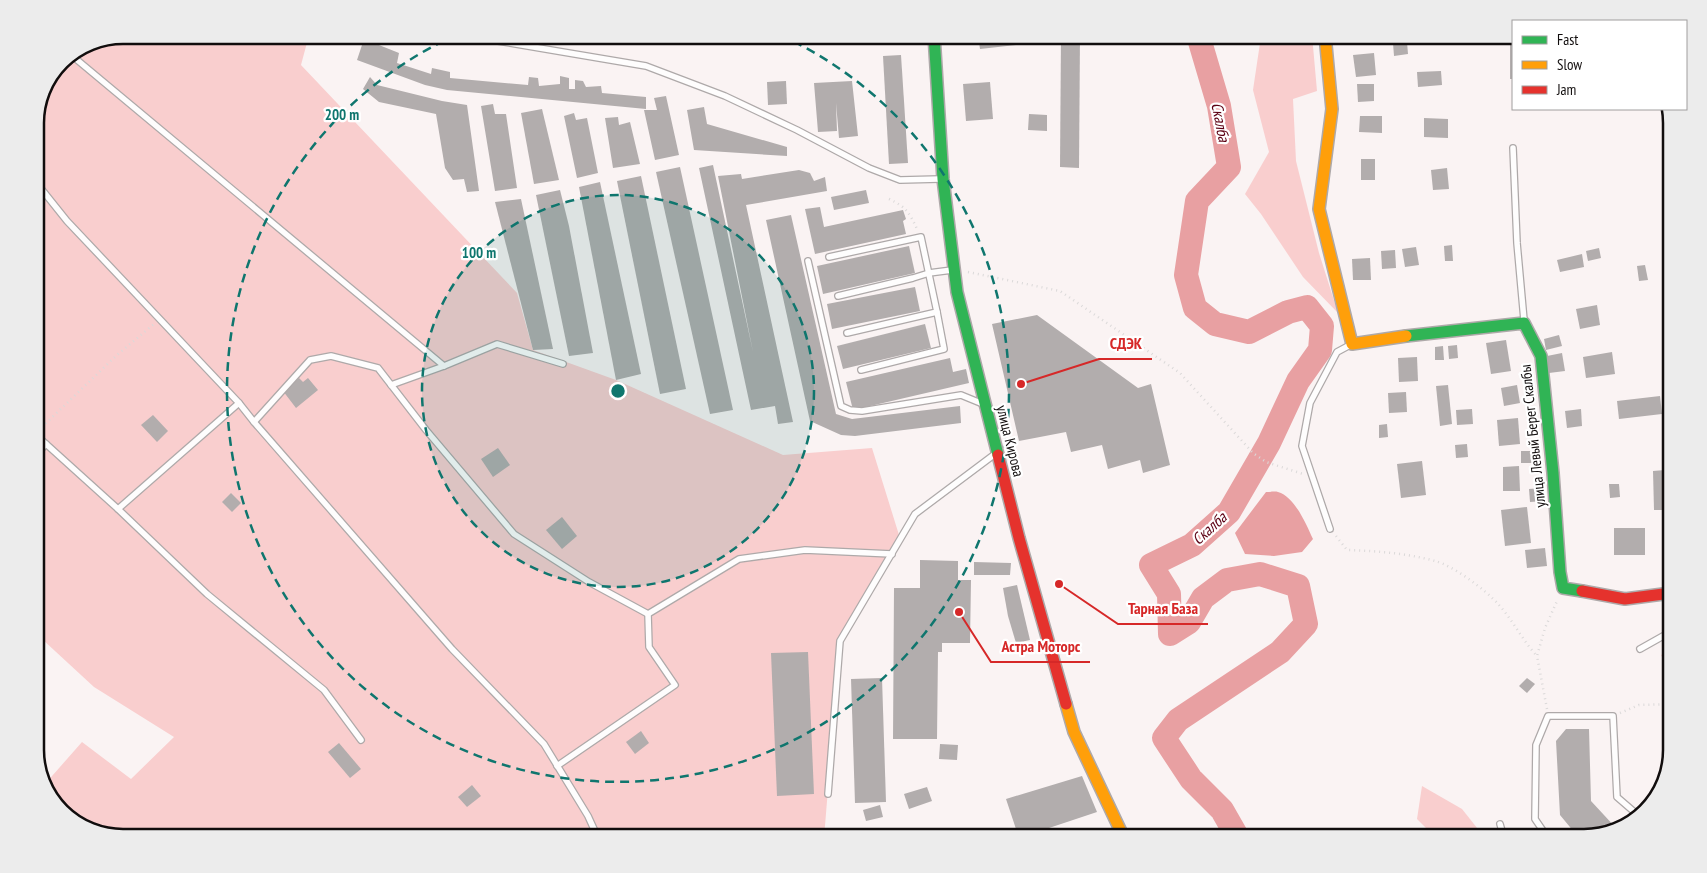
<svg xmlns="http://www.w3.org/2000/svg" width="1707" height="873" font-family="'PT Sans Narrow',sans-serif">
<rect width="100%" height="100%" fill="#faf3f3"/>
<!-- green -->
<g fill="#f9cece">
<path d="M 122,35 L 309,35 L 301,65 L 517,293 L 533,350 L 616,380 L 783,455 L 872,448 L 899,535 L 840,641 L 824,838 L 122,838 L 84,829 L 50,799 L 45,784 L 82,742 L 131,779 L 174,737 L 94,687 L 42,639 L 35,645 L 35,117 L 61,60 L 89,42 Z"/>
<path d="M 1269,35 L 1312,35 L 1317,91 L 1293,99 L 1296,161 L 1319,253 L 1338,313 L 1303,277 L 1261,214 L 1245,194 L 1269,152 L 1253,90 L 1260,43 Z"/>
<path d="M 1672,650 L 1672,674 L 1661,655 Z"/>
<path d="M 1422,786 L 1462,809 L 1485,838 L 1436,838 L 1417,819 Z"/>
</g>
<!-- water -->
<path fill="#e8a0a2" d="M 1266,492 C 1270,492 1275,491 1278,492 C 1295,497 1306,524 1313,539 L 1302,552 L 1274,556 L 1245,554 L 1235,533 Z"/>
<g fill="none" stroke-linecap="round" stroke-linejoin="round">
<!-- river -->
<path stroke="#e8a0a2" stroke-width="24" d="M 1198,35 L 1219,106 L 1229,167 L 1197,201 L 1186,275 L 1195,308 L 1215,324 L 1249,332 L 1288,312 L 1307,307 L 1322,326 L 1320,350 L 1298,381 L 1269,443 L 1229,512 L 1192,545 L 1151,565 L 1169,594 L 1170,634 L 1189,622 L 1203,598 L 1227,580 L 1260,574 L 1298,586 L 1306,624 L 1280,652 L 1178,720 L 1164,738 L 1191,779 L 1222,810 L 1238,838"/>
</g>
<!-- building -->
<g fill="#b2adad">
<path d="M 978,35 L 1015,35 L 1016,45 L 980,49 Z"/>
<path d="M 1061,35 L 1080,35 L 1079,168 L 1060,167 Z"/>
<rect x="1510" y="35" width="3" height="44"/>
<path d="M 364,39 L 399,53 L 397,63 L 431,74 L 432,68 L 450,72 L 450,78 L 528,85 L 529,77 L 538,78 L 539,86 L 560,84 L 560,76 L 569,78 L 569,89 L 575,89 L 575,80 L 583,81 L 586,87 L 601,86 L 602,93 L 646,97 L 646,109 L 447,90 L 425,85 L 357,60 Z"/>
<path d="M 1407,42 L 1408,54 L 1394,56 L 1393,43 Z"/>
<path d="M 1374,53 L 1376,75 L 1356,77 L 1353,55 Z"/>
<path d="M 901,55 L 908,163 L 889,164 L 883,56 Z"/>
<path d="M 1441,71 L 1442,85 L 1418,87 L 1417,72 Z"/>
<path d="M 370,77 L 377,85 L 442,101 L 467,105 L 479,191 L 467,192 L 464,179 L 453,180 L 445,168 L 436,114 L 379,102 L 363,89 Z"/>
<path d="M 786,81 L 787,104 L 768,105 L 767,82 Z"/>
<path d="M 852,81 L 858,136 L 839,138 L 836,103 L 837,131 L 818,132 L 814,83 Z"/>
<path d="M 990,82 L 993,119 L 966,121 L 963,84 Z"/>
<path d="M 1357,84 L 1374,84 L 1374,101 L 1358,102 Z"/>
<path d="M 666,96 L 679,155 L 655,160 L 644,110 L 657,110 L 654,98 Z"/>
<path d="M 493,104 L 495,114 L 506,114 L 517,188 L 495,191 L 481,106 Z"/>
<path d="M 704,107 L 707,124 L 787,147 L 787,156 L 694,150 L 687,110 Z"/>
<path d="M 542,109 L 559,180 L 534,184 L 521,113 Z"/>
<path d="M 574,113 L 576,120 L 587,118 L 598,173 L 577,178 L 564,116 Z"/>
<path d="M 1029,114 L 1047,115 L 1047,131 L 1028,130 Z"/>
<path d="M 1360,116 L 1382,116 L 1382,133 L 1359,132 Z"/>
<path d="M 618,117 L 619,125 L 630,122 L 640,164 L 613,168 L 605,118 Z"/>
<path d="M 1424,118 L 1448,119 L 1448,138 L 1424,137 Z"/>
<rect x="1361" y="159" width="14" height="21"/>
<path d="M 713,165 L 753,352 L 718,176 L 741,174 L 742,179 L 799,170 L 810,173 L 814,181 L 825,177 L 827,191 L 746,205 L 793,422 L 778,424 L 775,406 L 751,410 L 699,168 Z"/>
<path d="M 680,167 L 733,410 L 710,414 L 656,172 Z"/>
<path d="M 1447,168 L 1449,189 L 1433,190 L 1431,170 Z"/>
<path d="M 641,176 L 686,389 L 660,394 L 617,181 Z"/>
<path d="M 600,182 L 641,374 L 616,380 L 579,187 Z"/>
<path d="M 560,190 L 569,226 L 593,353 L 569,356 L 536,195 Z"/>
<path d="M 866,190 L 869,203 L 834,210 L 831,197 Z"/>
<path d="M 521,199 L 553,349 L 533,350 L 495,202 Z"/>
<path d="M 820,207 L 824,227 L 903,210 L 906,219 L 903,221 L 906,234 L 815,254 L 805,209 Z"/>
<path d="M 791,215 L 836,414 L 852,419 L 960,406 L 961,423 L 855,436 L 841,435 L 810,421 L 766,220 Z"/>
<path d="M 1452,245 L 1453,261 L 1445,261 L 1444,246 Z"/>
<path d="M 909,246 L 915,273 L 823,294 L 817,266 Z"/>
<path d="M 1416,247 L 1419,265 L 1405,267 L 1402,249 Z"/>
<path d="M 1599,248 L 1601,258 L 1588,261 L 1586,251 Z"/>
<path d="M 1395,250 L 1396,268 L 1382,269 L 1381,251 Z"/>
<path d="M 1582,254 L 1584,267 L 1560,272 L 1557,260 Z"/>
<path d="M 1370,258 L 1371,280 L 1353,280 L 1352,259 Z"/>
<path d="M 1645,265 L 1648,280 L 1639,281 L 1637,266 Z"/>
<path d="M 915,287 L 920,311 L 832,329 L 827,304 Z"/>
<path d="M 1597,305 L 1600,325 L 1580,329 L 1576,309 Z"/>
<path d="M 1037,315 L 1138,388 L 1151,384 L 1170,465 L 1143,473 L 1140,460 L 1108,469 L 1102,445 L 1071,452 L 1066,432 L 1019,441 L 992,324 Z"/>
<path d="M 925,324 L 931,348 L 843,369 L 837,346 Z"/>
<path d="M 1559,335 L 1562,346 L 1546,350 L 1544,339 Z"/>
<path d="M 1506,340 L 1511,371 L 1491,374 L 1486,343 Z"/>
<path d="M 1457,345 L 1458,358 L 1449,359 L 1448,346 Z"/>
<path d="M 1443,346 L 1444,360 L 1435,360 L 1435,347 Z"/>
<path d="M 1612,352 L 1615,374 L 1586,378 L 1583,357 Z"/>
<path d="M 1562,353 L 1565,371 L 1549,373 L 1547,356 Z"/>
<path d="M 1417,357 L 1418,381 L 1399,382 L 1398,358 Z"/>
<path d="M 950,358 L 953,372 L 966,369 L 969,383 L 853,410 L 846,382 Z"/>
<path d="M 299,378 L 303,382 L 308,378 L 318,390 L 296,408 L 283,391 Z"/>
<path d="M 1448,385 L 1452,424 L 1440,426 L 1436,386 Z"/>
<path d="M 1517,385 L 1520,403 L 1504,406 L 1501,388 Z"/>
<path d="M 1406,392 L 1407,412 L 1389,413 L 1388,393 Z"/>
<path d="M 1660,396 L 1662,414 L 1619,419 L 1617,401 Z"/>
<path d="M 1472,409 L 1473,424 L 1457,425 L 1456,410 Z"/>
<path d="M 1581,409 L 1582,426 L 1567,428 L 1565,411 Z"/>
<path d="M 153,415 L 168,431 L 157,442 L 141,425 Z"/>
<path d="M 1518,418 L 1520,444 L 1499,446 L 1497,420 Z"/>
<path d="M 1387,424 L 1388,437 L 1379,438 L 1379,425 Z"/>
<path d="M 1467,444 L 1468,457 L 1456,458 L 1455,445 Z"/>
<path d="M 498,448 L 510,465 L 493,477 L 481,459 Z"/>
<rect x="1521" y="451" width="18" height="12"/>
<path d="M 1422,461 L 1426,495 L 1401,498 L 1397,464 Z"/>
<path d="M 1519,466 L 1520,491 L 1503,491 L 1503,467 Z"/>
<path d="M 1665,470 L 1666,510 L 1654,510 L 1653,471 Z"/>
<path d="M 1609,484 L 1619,484 L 1620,497 L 1610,498 Z"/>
<path d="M 1543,488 L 1544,501 L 1530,502 L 1529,489 Z"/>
<path d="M 231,493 L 241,503 L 232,512 L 222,502 Z"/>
<path d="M 1527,507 L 1531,543 L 1505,546 L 1501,510 Z"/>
<path d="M 562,517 L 577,536 L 562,549 L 546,530 Z"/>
<rect x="1614" y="528" width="31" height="27"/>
<path d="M 1545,548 L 1547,566 L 1527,568 L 1525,550 Z"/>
<path d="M 920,560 L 958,561 L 958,580 L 971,580 L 970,643 L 942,643 L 942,652 L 938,652 L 937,739 L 893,739 L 894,588 L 920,588 Z"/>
<path d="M 974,562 L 1011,563 L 1010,575 L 974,575 Z"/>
<path d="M 1017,585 L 1030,640 L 1016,643 L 1008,616 L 1003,588 Z"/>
<path d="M 808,652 L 814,794 L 777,796 L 771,653 Z"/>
<path d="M 882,678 L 886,802 L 855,803 L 851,679 Z"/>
<path d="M 1527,678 L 1535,684 L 1527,693 L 1519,686 Z"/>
<path d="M 1566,729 L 1589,729 L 1591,801 L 1616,828 L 1585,838 L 1579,838 L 1560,815 L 1556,741 Z"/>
<path d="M 641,731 L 649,743 L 635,754 L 626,742 Z"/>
<path d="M 339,743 L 361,769 L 350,778 L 328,752 Z"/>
<path d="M 940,744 L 958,745 L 957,760 L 939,759 Z"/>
<path d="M 1082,776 L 1097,812 L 1019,838 L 1006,799 Z"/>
<path d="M 472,785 L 481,796 L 467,807 L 458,797 Z"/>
<path d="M 927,787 L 932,801 L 909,809 L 904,794 Z"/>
<path d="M 880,805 L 883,817 L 866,821 L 863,810 Z"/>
</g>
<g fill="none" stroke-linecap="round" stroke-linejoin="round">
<defs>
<g id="lane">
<path d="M 472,35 L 498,41 L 646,66 L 725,96 L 797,130 L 869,168 L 900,180 L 940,179"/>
<path d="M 70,54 L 444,366"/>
<path d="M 1513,148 L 1517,243 L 1524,320"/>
<path d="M 35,181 L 67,221 L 239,403 L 254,422 L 452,649 L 544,744 L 588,816 L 598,838"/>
<path d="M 829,257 L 921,237 L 937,312 L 847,333"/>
<path d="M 808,261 L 841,406 L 850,410 L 862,411 L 961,395 L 983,404"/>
<path d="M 838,296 L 913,278 L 929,273 L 952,270"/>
<path d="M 861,370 L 944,349 L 937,312"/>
<path d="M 391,385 L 444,366 L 497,344 L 563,364"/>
<path d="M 254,422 L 310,360 L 331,356 L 378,368 L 426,430 L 514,534 L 589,582 L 648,614"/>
<path d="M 35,434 L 118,509 L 207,594 L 324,690 L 361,740"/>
<path d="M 35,456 L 46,444"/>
<path d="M 118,509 L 239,403"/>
<path d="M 1330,529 L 1302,446 L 1310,403 L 1337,352 L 1350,345"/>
<path d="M 1640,649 L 1672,631"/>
<path d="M 557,766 L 675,685 L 649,647 L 648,614 L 739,559 L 805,550 L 892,554"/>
<path d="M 828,794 L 840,641 L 915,514 L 995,454"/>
<path d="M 1500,824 L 1504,838"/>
<path d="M 1548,838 L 1535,819 L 1536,745 L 1548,716 L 1613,716 L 1617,797 L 1639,816"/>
</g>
<g id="fast">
<path d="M 934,35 L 943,179 L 957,292 L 998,455"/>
<path d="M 1406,336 L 1524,323 L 1541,356 L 1553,473 L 1560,572 L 1563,588 L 1582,591"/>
</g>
<g id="slow">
<path d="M 1325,35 L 1332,109 L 1319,209 L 1352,344 L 1406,336"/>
<path d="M 1066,704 L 1074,732 L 1124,838"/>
</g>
<g id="jam">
<path d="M 998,455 L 1019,538 L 1066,704"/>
<path d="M 1582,591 L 1625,599 L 1671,593 L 1670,432"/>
</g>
</defs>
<!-- lane casing -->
<use href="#lane" stroke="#aea9a9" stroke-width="8"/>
<!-- fast casing -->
<use href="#fast" stroke="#aea9a9" stroke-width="14"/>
<!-- slow casing -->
<use href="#slow" stroke="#aea9a9" stroke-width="14"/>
<!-- jam casing -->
<use href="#jam" stroke="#aea9a9" stroke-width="14"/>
<!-- path -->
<g stroke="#dbd9d9" stroke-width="2.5" stroke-dasharray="1 4" stroke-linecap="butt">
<path d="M 567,43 L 578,35"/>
<path d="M 889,199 C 906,207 909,212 917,229"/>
<path d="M 968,272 L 1060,291 L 1180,373 L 1253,453 L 1266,462 L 1303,474"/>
<path d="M 42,427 L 117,355 L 154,324"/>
<path d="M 1336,536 L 1347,550 C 1376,551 1406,553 1435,561 C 1452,565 1486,590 1498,604 C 1513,620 1522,640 1537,656"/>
<path d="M 1547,709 L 1537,656 L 1545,628 L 1557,601"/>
<path d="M 1620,713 L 1639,705 L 1672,704"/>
</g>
<!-- lane -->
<use href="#lane" stroke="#fefdfd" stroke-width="5.5"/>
<!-- fast -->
<use href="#fast" stroke="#30b455" stroke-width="11"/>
<!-- slow -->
<use href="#slow" stroke="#ff9f0a" stroke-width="11"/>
<!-- jam -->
<use href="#jam" stroke="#e5322d" stroke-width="11"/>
</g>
<!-- distance rings -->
<circle cx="618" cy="391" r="196" fill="#0f766e" fill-opacity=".12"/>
<g fill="none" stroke="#0f766e" stroke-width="2.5" stroke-dasharray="9 6">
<circle cx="618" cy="391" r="196"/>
<path d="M780 35A391 391 0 1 1 456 35"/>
</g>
<g text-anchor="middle" stroke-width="4.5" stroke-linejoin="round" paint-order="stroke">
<!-- street labels -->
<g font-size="15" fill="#110d0d" stroke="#fff">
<text transform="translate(1533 436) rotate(-96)" y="5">улица Левый Берег Скалбы</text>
<text transform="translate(1010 441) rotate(76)" y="5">улица Кирова</text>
</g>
<!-- water labels -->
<g font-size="16" font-style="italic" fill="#5c0013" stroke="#fff">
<text transform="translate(1221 122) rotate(79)" y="6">Скалба</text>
<text transform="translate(1209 528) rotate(-42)" y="6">Скалба</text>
</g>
</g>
<!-- crop -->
<path d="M0 0H1707V873H0ZM123 44H1584A79 79 0 0 1 1663 123V750A79 79 0 0 1 1584 829H123A79 79 0 0 1 44 750V123A79 79 0 0 1 123 44Z" fill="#ececec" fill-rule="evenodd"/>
<path fill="none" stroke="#110d0d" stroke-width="2.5" d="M123 44H1584A79 79 0 0 1 1663 123V750A79 79 0 0 1 1584 829H123A79 79 0 0 1 44 750V123A79 79 0 0 1 123 44Z"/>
<circle cx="618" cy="391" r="8" fill="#0f766e" stroke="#fff" stroke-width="2.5"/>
<g font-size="15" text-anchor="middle" font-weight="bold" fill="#0f766e" stroke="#fff" stroke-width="4.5" stroke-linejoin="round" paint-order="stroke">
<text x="342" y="120">200 m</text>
<text x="479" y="258">100 m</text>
</g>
<!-- callouts -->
<path fill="none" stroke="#d62828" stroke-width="2" d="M1021 384L1099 359H1152M1059 584L1118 624H1208M959 612L991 662H1090"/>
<g fill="#d62828" stroke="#fff" stroke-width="2">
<circle cx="1021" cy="384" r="5"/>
<circle cx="1059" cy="584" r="5"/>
<circle cx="959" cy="612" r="5"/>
</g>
<g font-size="16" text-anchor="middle" font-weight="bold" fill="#d62828" stroke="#fff" stroke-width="4.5" stroke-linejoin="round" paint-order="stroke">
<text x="1126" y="349">СДЭК</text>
<text x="1163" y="614">Тарная База</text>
<text x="1041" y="652">Астра Моторс</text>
</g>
<!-- legend -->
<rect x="1512" y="20" width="175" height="90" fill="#ffffff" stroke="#a09e9e"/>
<rect x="1522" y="36" width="25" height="8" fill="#30b455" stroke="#a09e9e"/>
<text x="1557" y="45" font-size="15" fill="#110d0d">Fast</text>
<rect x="1522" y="61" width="25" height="8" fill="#ff9f0a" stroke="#a09e9e"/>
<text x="1557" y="70" font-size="15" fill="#110d0d">Slow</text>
<rect x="1522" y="86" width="25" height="8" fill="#e5322d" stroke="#a09e9e"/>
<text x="1557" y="95" font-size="15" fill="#110d0d">Jam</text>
</svg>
